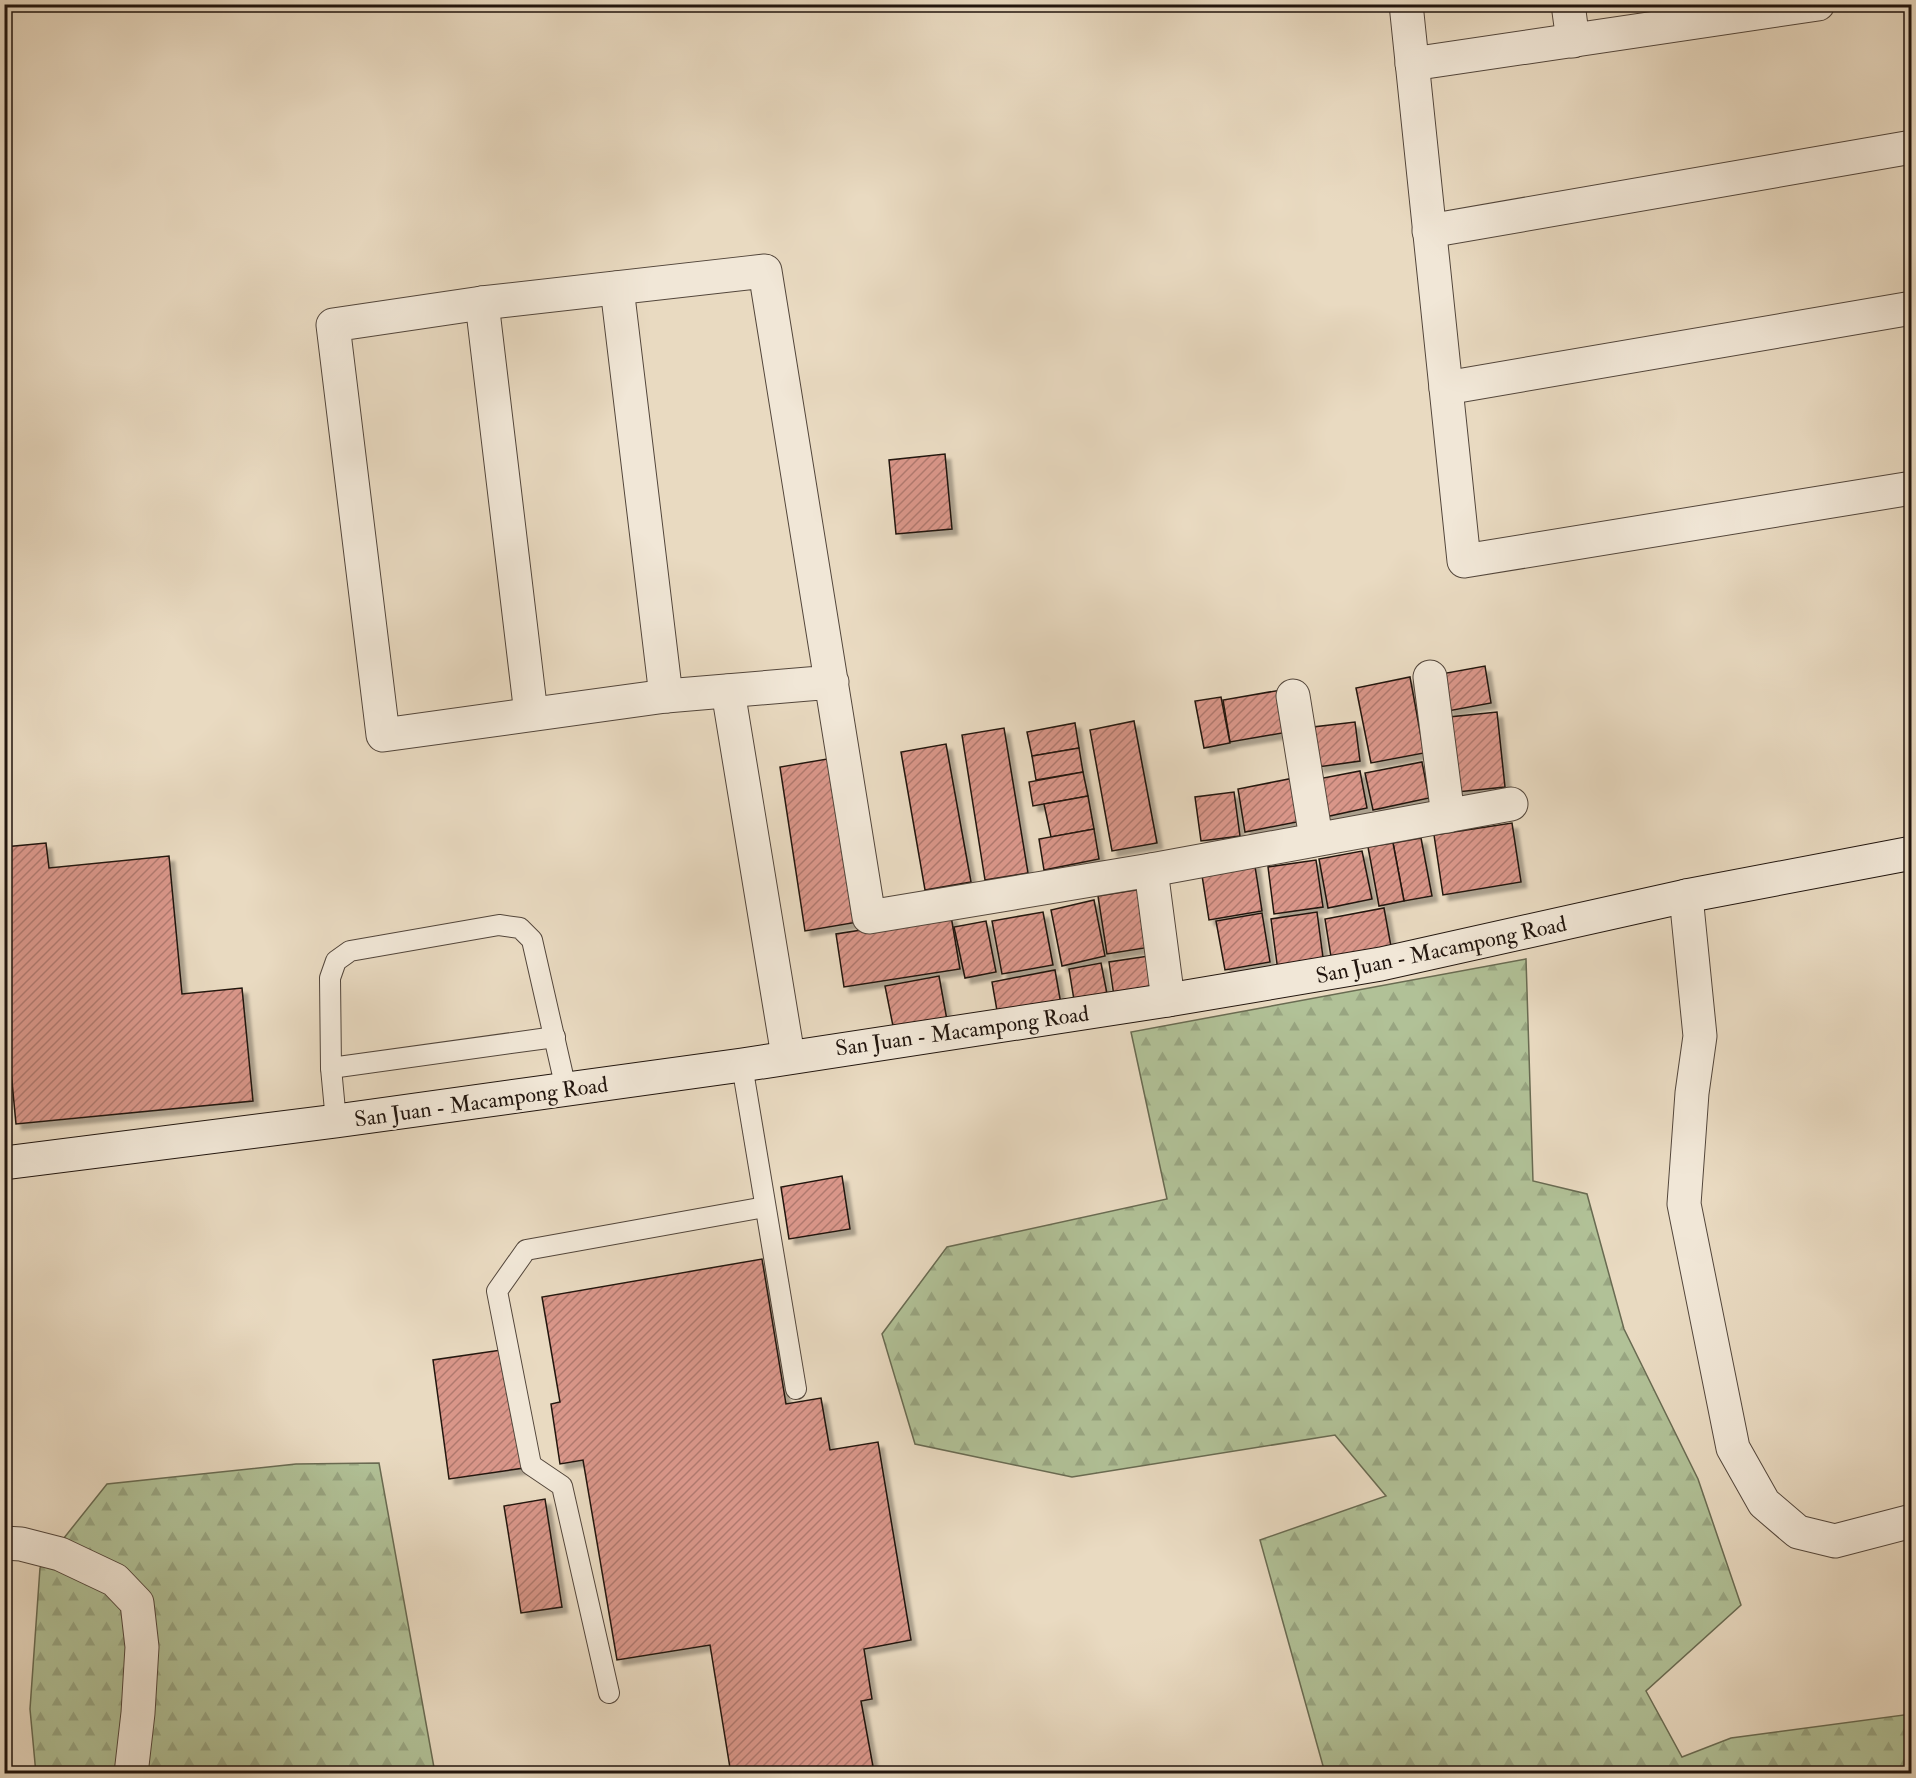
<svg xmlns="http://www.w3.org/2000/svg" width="1916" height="1778" font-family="'IM FELL Double Pica',serif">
<defs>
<pattern id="forest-firs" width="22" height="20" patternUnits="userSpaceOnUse" patternTransform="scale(1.5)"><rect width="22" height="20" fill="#b1c197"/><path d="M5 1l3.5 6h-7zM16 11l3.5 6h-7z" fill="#98a581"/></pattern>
<pattern id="building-hatch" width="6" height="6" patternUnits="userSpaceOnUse" patternTransform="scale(1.5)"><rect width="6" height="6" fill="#d99689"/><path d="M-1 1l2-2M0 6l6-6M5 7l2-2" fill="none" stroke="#b0796e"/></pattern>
<filter id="shadow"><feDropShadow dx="5.5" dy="5.5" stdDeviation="1.5" flood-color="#0004"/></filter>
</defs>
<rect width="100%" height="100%" fill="#e9dac1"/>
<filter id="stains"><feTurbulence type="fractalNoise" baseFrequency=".00333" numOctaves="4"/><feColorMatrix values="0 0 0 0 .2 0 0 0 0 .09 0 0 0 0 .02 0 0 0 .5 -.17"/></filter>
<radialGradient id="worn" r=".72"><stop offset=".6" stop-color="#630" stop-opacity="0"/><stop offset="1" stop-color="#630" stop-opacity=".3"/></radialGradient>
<!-- forest -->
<g fill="url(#forest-firs)" stroke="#696b52" stroke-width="1.5">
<path d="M 1526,959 L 1533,1181 L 1587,1194 L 1624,1329 L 1698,1479 L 1741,1605 L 1646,1691 L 1682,1757 L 1731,1738 L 1911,1714 L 1911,1773 L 1325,1773 L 1260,1540 L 1386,1496 L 1335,1435 L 1072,1477 L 915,1444 L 882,1334 L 947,1247 L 1167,1199 L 1131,1032 Z"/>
<path d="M 379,1463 L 435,1773 L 36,1774 L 30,1709 L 40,1568 L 107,1484 L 296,1464 Z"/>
</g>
<!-- building -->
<g fill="url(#building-hatch)" stroke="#21150e" stroke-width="1.5" filter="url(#shadow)">
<path d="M 945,454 L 952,529 L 896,534 L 889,460 Z"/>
<path d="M 1485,666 L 1491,703 L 1448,711 L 1441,674 Z"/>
<path d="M 1410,677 L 1424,753 L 1371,763 L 1356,688 Z"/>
<path d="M 1281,690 L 1288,732 L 1230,742 L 1223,700 Z"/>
<path d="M 1221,697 L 1230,743 L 1204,748 L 1195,701 Z"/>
<path d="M 1497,712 L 1505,787 L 1457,792 L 1449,717 Z"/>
<path d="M 1134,721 L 1157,843 L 1112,851 L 1090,730 Z"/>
<path d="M 1355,722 L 1360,761 L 1318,767 L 1313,727 Z"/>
<path d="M 1075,723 L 1079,748 L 1032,756 L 1027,732 Z"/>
<path d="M 1004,728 L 1028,873 L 985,880 L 962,735 Z"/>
<path d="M 946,744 L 971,882 L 925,890 L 901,752 Z"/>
<path d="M 1079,748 L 1083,772 L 1036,780 L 1032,756 Z"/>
<path d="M 833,758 L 858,922 L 805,931 L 780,767 Z"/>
<path d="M 1422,762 L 1429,798 L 1373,810 L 1365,773 Z"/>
<path d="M 1360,771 L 1367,808 L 1325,817 L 1318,779 Z"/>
<path d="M 1083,772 L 1088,796 L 1033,806 L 1029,782 Z"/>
<path d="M 1294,778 L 1302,821 L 1245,832 L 1238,789 Z"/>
<path d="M 1234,792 L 1240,836 L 1201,841 L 1195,797 Z"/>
<path d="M 1088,796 L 1094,829 L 1051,837 L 1044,804 Z"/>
<path d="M 1512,823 L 1521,882 L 1443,895 L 1434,835 Z"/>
<path d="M 1094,829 L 1099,859 L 1044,870 L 1039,839 Z"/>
<path d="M 1421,838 L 1432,896 L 1404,901 L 1393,843 Z"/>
<path d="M 46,843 L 49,868 L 169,856 L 182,994 L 242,988 L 253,1101 L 16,1124 L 4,997 L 4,847 Z"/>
<path d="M 1393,843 L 1404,901 L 1379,906 L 1368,847 Z"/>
<path d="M 1362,851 L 1372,899 L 1328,908 L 1319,859 Z"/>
<path d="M 1254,860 L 1262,911 L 1209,920 L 1201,869 Z"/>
<path d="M 1316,860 L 1323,907 L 1274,914 L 1268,867 Z"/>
<path d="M 1148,888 L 1157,946 L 1107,954 L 1098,896 Z"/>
<path d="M 1094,900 L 1105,956 L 1062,966 L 1051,910 Z"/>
<path d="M 1384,908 L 1392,952 L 1332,963 L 1325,919 Z"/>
<path d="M 1043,912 L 1053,965 L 1002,974 L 992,921 Z"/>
<path d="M 1317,912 L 1324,965 L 1278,971 L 1271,919 Z"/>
<path d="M 1262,913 L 1270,962 L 1225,970 L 1216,921 Z"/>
<path d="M 951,916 L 960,969 L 844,987 L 836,934 Z"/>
<path d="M 986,921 L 996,972 L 965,978 L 954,927 Z"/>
<path d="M 1155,955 L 1161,996 L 1115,1003 L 1109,962 Z"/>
<path d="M 1101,963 L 1108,999 L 1075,1006 L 1069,969 Z"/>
<path d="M 1055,970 L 1062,1010 L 999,1022 L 992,982 Z"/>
<path d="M 939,976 L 947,1020 L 894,1031 L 885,986 Z"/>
<path d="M 842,1176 L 850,1229 L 789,1239 L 781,1187 Z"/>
<path d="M 762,1259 L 786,1404 L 821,1398 L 830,1450 L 878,1442 L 911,1640 L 864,1649 L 872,1699 L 861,1701 L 874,1772 L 900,1768 L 901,1774 L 731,1774 L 710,1645 L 617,1660 L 583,1460 L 560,1464 L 551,1404 L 560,1402 L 542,1297 Z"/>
<path d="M 508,1349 L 524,1468 L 449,1479 L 433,1360 Z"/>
<path d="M 545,1499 L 562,1607 L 521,1613 L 504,1506 Z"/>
</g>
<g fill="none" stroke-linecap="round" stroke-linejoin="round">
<defs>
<g id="lane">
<path d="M 742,1065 L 796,1389"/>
<path d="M 331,1068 L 555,1037"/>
<path d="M 336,1121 L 331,1068 L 330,978 L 336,961 L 350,951 L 499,925 L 520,928 L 532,940 L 566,1089"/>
<path d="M 609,1693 L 562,1486 L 531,1465 L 497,1291 L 526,1250 L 765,1207"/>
</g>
<g id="street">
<path d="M 1406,4 L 1464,561 L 1912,488"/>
<path d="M 1568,4 L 1573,41"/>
<path d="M 1412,64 L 1818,4"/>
<path d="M 1429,231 L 1912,147"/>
<path d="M 617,288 L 666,696"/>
<path d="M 482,303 L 531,714"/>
<path d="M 1446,388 L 1912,308"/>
<path d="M 1430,677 L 1448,816"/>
<path d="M 832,682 L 666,696 L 383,735 L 333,325 L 482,303 L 765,271 L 869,917 L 1151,870 L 1511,804"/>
<path d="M 728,691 L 788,1056"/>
<path d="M 1293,696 L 1316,838"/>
<path d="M 1151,870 L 1168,1000"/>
<path d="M 1686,896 L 1700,1036 L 1692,1093 L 1684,1204 L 1733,1448 L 1764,1503 L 1798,1532 L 1835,1541 L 1912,1521"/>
<path d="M 4,1543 L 21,1544 L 60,1554 L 115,1580 L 137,1603 L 142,1647 L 138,1713 L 131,1774"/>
</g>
<path id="secondary" d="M 4,1163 L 336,1121 L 742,1065 L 1168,1000 L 1381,964 L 1686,896 L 1912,853"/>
</defs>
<!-- lane casing -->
<use href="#lane" stroke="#53463b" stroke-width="22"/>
<!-- street casing -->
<use href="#street" stroke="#53463b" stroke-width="35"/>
<!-- secondary casing -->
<use href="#secondary" stroke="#21150e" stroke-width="35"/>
<!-- lane -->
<use href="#lane" stroke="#f1e7d7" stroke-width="20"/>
<!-- street -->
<use href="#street" stroke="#f1e7d7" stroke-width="33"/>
<!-- secondary -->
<use href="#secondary" stroke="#f1e7d7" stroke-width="33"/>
</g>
<g text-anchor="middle" stroke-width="4.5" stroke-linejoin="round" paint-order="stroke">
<!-- street labels -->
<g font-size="22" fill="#21150e" stroke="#f1e7d7">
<text transform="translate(1441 949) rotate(-12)" y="8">San Juan - Macampong Road</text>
<text transform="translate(962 1030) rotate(-8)" y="8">San Juan - Macampong Road</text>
<text transform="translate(481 1101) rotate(-8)" y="8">San Juan - Macampong Road</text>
</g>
</g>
<!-- margin -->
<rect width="1916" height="1778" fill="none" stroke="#e9dac1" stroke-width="24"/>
<rect x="6" y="6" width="1904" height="1766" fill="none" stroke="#21150e" stroke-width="3"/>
<rect x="12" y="12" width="1892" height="1754" fill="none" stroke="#21150e" stroke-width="1.5"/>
<rect width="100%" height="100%" filter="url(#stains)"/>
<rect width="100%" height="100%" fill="url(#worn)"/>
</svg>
